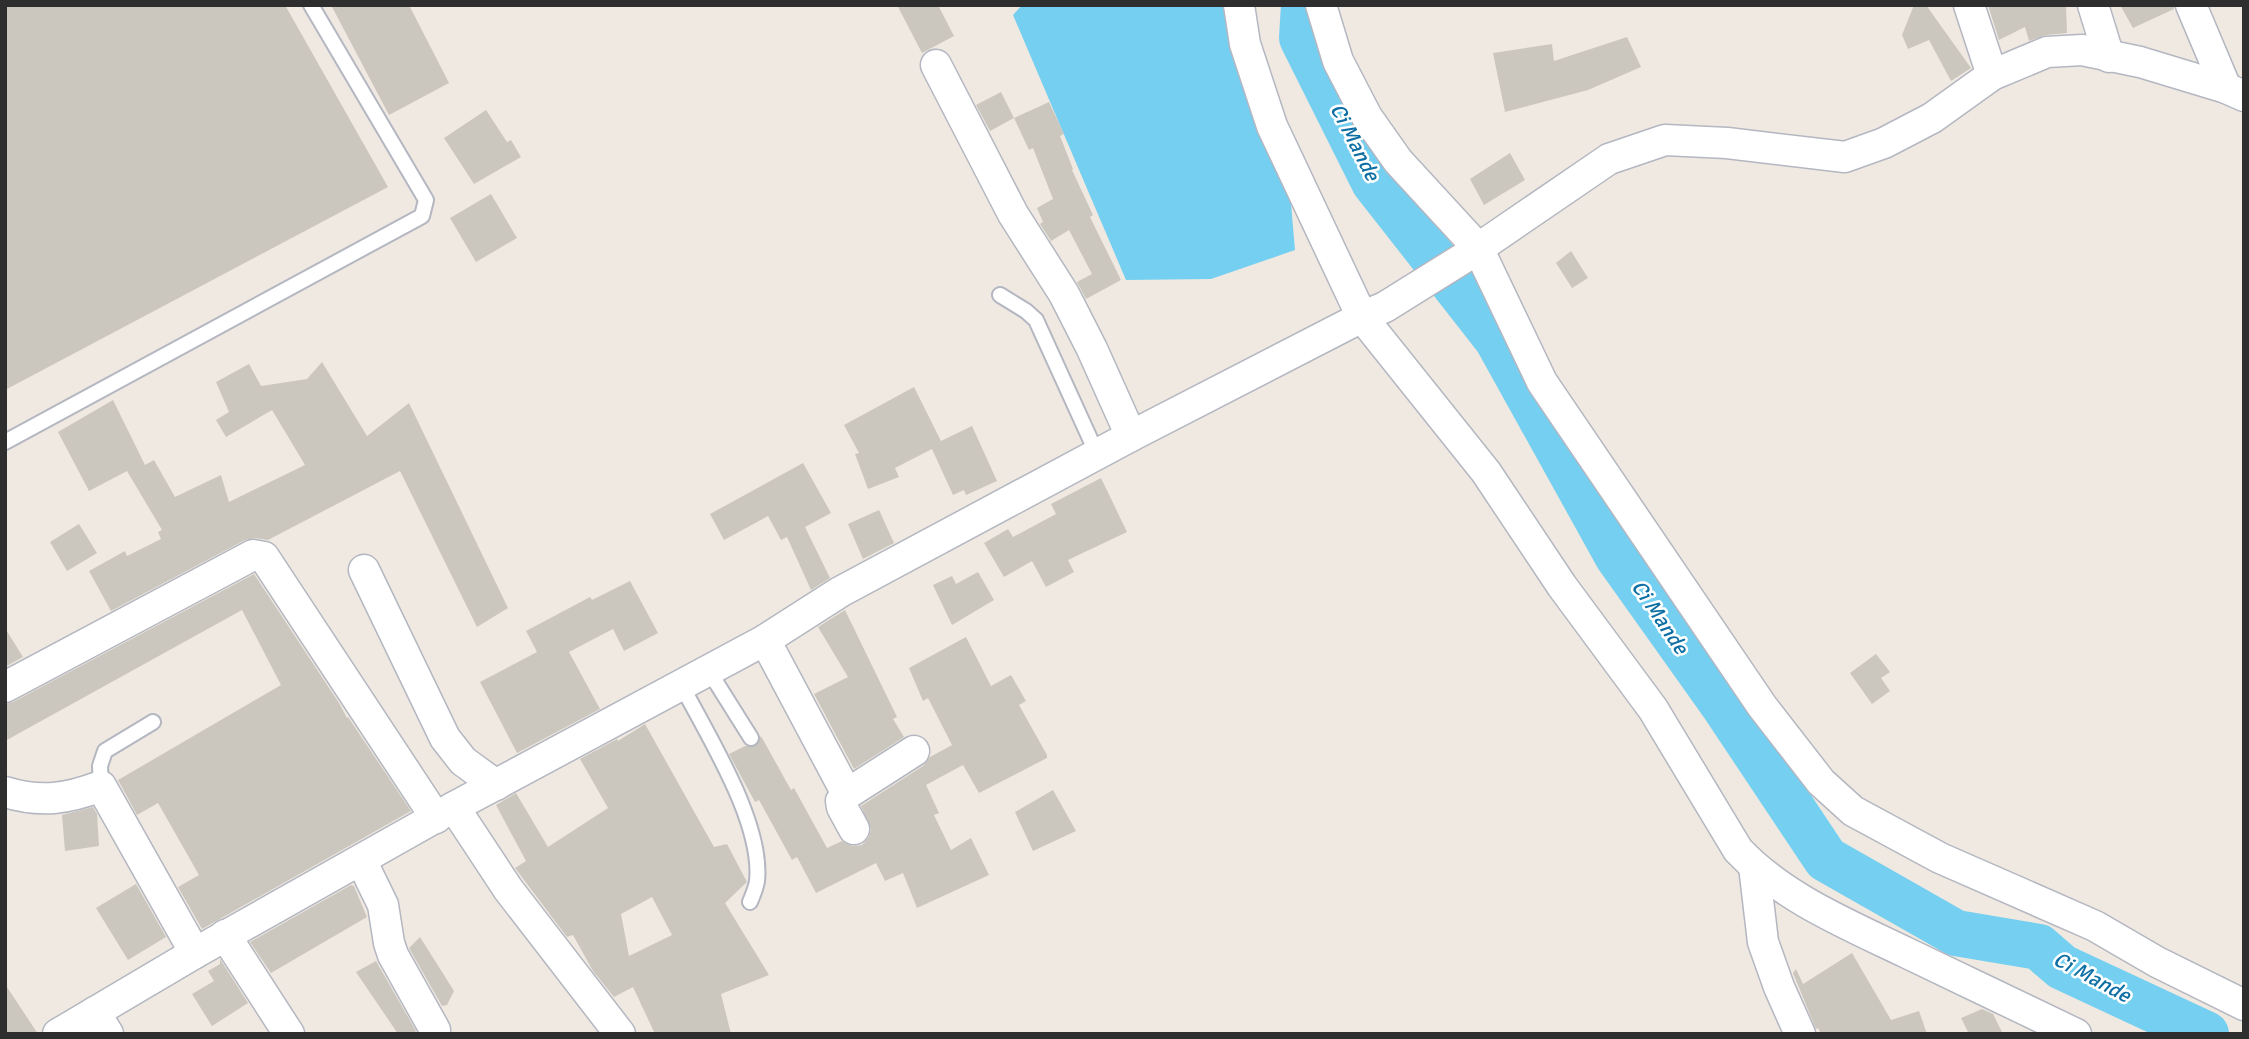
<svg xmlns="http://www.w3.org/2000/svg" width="2249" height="1039" font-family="Signika,sans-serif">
<rect width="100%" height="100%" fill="#efe9e1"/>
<!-- water -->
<path fill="#75cff0" d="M 1022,5 L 1226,5 L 1291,204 L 1295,250 L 1211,279 L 1126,280 L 1013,15 Z"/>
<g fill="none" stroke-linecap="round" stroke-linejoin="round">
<!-- river -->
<path stroke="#75cff0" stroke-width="46" d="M 1304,5 L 1302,38 L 1374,182 L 1497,339 L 1618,557 L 1724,706 L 1826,859 L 1956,933 L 2039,947 L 2062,967 L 2206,1034"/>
</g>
<!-- building -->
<g fill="#cbc7bf" fill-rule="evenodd">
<path d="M 5,5 L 285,5 L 388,187 L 5,390 Z"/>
<path d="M 331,5 L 409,5 L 449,83 L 389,115 Z"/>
<path d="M 897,5 L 938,5 L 954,36 L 922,53 Z"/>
<path d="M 1914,5 L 1926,5 L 1971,68 L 1951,81 L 1929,40 L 1908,49 L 1902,35 Z"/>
<path d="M 1988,5 L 2066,5 L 2067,33 L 2046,35 L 2029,41 L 2025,27 L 1999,40 Z"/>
<path d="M 2120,5 L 2174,5 L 2174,9 L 2133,28 Z"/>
<path d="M 1627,37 L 1641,67 L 1588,90 L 1505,112 L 1493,53 L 1552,44 L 1554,61 Z"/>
<path d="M 1001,92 L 1014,118 L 990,131 L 976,105 Z"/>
<path d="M 1049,102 L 1064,134 L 1060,136 L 1073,169 L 1072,170 L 1093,215 L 1090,217 L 1121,280 L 1086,299 L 1077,282 L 1092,274 L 1069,230 L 1051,241 L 1040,224 L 1043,222 L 1037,208 L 1053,199 L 1033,148 L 1029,150 L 1014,118 Z"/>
<path d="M 486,110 L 507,142 L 511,140 L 521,157 L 474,184 L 444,138 Z"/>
<path d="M 1510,153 L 1525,180 L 1484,205 L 1470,179 Z"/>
<path d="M 491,194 L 517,238 L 476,262 L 450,218 Z"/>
<path d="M 1571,251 L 1588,278 L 1572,288 L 1556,263 Z"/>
<path d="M 322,362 L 367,436 L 409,403 L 508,608 L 477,627 L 400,471 L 268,540 L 256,538 L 245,540 L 111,611 L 89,571 L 125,551 L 127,556 L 161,539 L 158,532 L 162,530 L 127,471 L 89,491 L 58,432 L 113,400 L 145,465 L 154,460 L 175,497 L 221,475 L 229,502 L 305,465 L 272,410 L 226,437 L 216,420 L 229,412 L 216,382 L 249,364 L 261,386 L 307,379 Z"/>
<path d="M 914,387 L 941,441 L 972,426 L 997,481 L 966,495 L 964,490 L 953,495 L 932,449 L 895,468 L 899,477 L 868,489 L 855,454 L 859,453 L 844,425 Z"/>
<path d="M 803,463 L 831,513 L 805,527 L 830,578 L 811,590 L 787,537 L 781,540 L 768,516 L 724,540 L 710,514 Z"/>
<path d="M 1101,478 L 1127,532 L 1068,560 L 1074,572 L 1046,587 L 1032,561 L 1004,577 L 984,543 L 1008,529 L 1013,537 L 1056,514 L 1051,504 Z"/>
<path d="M 879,510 L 894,543 L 863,559 L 848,524 Z"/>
<path d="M 79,524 L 97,553 L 67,571 L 50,542 Z"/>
<path d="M 978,572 L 994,600 L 952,625 L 933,585 L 952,576 L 956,584 Z"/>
<path d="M 254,574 L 339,703 L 347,718 L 348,717 L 411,811 L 202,929 L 178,887 L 199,875 L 158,803 L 137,815 L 118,780 L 281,685 L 242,610 L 5,741 L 5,704 L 13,702 Z"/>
<path d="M 630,581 L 658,633 L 624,651 L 613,629 L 569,652 L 600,709 L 517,753 L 480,682 L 537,652 L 526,631 L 590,597 L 592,600 Z"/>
<path d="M 845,610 L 897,717 L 893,719 L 904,737 L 854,769 L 814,694 L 848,677 L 818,627 Z"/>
<path d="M 5,628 L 23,657 L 5,667 Z"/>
<path d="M 966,637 L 991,686 L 1011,675 L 1026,701 L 1019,705 L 1047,755 L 1047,758 L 979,793 L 963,765 L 926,785 L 939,813 L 934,815 L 951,850 L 971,838 L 989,875 L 917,908 L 903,873 L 885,881 L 876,863 L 816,893 L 797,857 L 792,860 L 759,800 L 755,802 L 729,754 L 745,746 L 755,746 L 761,736 L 791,790 L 794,788 L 827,848 L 842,841 L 853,846 L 862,845 L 869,837 L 871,829 L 861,806 L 923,766 L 930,757 L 952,745 L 928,698 L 923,701 L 909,668 Z"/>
<path d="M 1876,654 L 1890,672 L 1881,678 L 1890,691 L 1872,704 L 1850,673 Z"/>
<path d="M 645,724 L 714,847 L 727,844 L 747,882 L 725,903 L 769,975 L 721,994 L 731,1034 L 655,1034 L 633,987 L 614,997 L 593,971 L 573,935 L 567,937 L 515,868 L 526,861 L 496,805 L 516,793 L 548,847 L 608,808 L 580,759 L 617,739 L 618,741 ZM 652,897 L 672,935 L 629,956 L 621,914 Z"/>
<path d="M 1053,790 L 1076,831 L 1033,851 L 1015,812 Z"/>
<path d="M 93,807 L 97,814 L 99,846 L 65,851 L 62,815 Z"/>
<path d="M 136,884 L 166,937 L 128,960 L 96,908 Z"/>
<path d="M 351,885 L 354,886 L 367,917 L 271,973 L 250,942 Z"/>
<path d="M 420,937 L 454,991 L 447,1005 L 442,1006 L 409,948 Z"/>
<path d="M 1852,953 L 1891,1020 L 1919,1011 L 1927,1034 L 1821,1034 L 1818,1028 L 1816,1029 L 1793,973 L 1796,969 L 1803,984 Z"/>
<path d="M 220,959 L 248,1003 L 212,1026 L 192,994 L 214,981 L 208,971 L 220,964 Z"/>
<path d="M 376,961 L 416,1031 L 412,1034 L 398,1034 L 356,972 Z"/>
<path d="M 5,984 L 38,1034 L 5,1034 Z"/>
<path d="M 1982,1009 L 1993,1014 L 2003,1034 L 1969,1034 L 1961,1018 Z"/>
</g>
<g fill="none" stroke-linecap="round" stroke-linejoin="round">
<defs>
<g id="service">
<path d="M 1000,295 L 1026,311 L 1036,320 L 1097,454"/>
<path d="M 5,442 L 422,216 L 426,200 L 311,5"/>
<path d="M 709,671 L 751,738"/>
<path d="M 682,686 C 709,738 763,823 757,881 C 756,888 753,895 750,902"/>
<path d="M 101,786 L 100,766 L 105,751 L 153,722"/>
</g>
<g id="minor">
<path d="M 1239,5 L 1245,44 L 1272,126 L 1362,317 L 1486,472 L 1562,586 L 1653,709 L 1738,850 C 1783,898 1849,925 1907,953 C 1963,980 2020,1007 2076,1034"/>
<path d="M 1321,5 L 1338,61 L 1367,117 L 1398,161 L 1478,248 L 1542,382 L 1762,706 L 1821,782 L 1853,811 L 1940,858 L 2095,926 L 2157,962 L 2244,1005"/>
<path d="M 1969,5 L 1992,75"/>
<path d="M 2093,5 L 2109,57"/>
<path d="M 2191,5 L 2226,88"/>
<path d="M 936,65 L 1013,214 L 1064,294 L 1092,349 L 1131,436"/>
<path d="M 364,570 L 445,738 L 463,761 L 496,785"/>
<path d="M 765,640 L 847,794 L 841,801 L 842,807 L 854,829"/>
<path d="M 5,687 L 253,555 L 264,557 L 436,818"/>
<path d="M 5,792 C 41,803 67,799 101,786 L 195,953"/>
<path d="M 847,794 L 914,751"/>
<path d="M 454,807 L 508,889 L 620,1034"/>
<path d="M 361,860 L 383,905 L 389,943 L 393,955 L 435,1030"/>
<path d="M 1754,866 L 1763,942 L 1779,987 L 1800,1034"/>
<path d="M 225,935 L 289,1034"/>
<path d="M 95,1012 L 108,1034"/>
<path d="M 58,1034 L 195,953 L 454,807 L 765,640 L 840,592 L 1131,436 L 1362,317 L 1385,307 L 1470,254 L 1609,159 L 1665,140 L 1727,143 L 1845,157 L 1884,143 L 1932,118 L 1992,75 L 2047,52 L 2082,50 L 2140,62 L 2226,88 L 2244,96"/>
</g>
</defs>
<!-- service casing -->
<use href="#service" stroke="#b4b7c1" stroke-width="18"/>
<!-- minor casing -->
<use href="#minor" stroke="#b4b7c1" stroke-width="33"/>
<!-- service -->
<use href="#service" stroke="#fff" stroke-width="14"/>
<!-- minor -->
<use href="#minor" stroke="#fff" stroke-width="30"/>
</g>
<g text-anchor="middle" stroke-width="5" stroke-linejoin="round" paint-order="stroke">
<!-- water labels -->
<g font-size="21" font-style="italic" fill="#0d6fa3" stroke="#fff">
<text transform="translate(1355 142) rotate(63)" y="7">Ci Mande</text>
<text transform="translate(1660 617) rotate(56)" y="7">Ci Mande</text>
<text transform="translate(2092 977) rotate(28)" y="7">Ci Mande</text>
</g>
</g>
<!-- border -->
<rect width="2249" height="1039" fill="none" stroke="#2e2e2e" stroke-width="14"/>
</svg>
